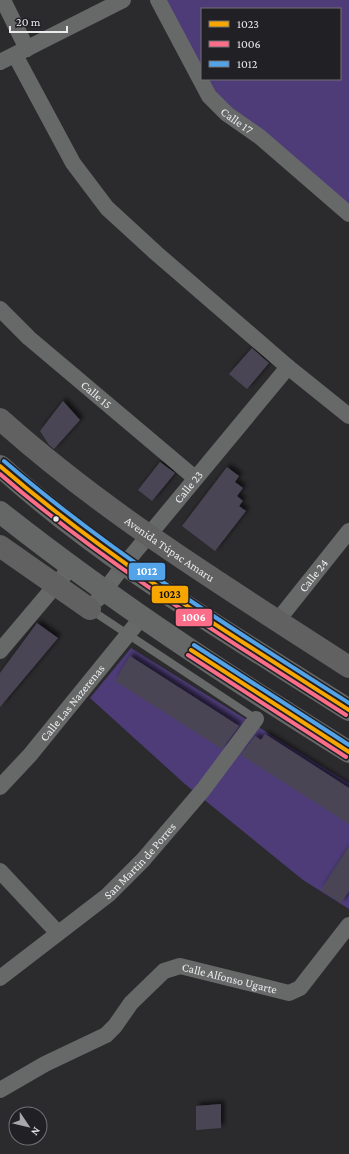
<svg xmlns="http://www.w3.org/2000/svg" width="349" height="1154" font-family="'Crimson Pro',serif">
<defs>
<filter id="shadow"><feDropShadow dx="3.5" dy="-3.5" stdDeviation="2" flood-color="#0009"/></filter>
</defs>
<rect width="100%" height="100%" fill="#2b2a2d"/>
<!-- green -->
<g fill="#4d3c77">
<path d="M 166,0 L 349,0 L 349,206 L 231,110 L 215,92 L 208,79 L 340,79 L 340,9 L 202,9 L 202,68 Z"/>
<path d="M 131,648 L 349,783 L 349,909 L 303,880 L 186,785 L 90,698 Z"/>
</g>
<!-- building -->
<g fill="#4a4554" filter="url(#shadow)">
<path d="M 252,348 L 269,363 L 247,389 L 229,374 Z"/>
<path d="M 63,401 L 80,420 L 54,449 L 49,445 L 40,431 Z"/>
<path d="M 160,462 L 175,473 L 152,501 L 138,490 Z"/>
<path d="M 227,467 L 239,476 L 235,482 L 243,488 L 237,496 L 243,501 L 239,506 L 246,511 L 215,551 L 182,526 Z"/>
<path d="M 37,623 L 58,638 L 0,707 L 0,673 Z"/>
<path d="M 130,656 L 239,726 L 222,749 L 115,681 Z"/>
<path d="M 265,734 L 349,788 L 349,824 L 241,755 L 255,736 L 261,740 Z"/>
<path d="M 349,846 L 349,891 L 341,903 L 321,890 Z"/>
<path d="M 221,1104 L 221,1128 L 196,1130 L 196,1106 Z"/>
</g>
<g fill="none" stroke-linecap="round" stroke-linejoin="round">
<!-- lane -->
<path stroke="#676868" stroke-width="8" d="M 91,610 L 256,719"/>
<!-- street -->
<g stroke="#676868" stroke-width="16">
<path d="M 3,0 L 27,49"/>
<path id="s1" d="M 158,0 L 209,96 L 227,114 L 260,137 L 349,214"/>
<path d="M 15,55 L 73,163 L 107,208 L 156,253 L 288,367 L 349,416"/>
<path d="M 0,62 L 123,0"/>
<path id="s2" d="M 0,309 L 29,338 L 195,478"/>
<path id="s3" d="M 98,599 L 124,565 L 288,367"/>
<path id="s4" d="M 278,620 L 349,531"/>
<path d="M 0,651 L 71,567"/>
<path id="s5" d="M 0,787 L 30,755 L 142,617"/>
<path d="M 0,871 L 58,933"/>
<path id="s6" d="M 0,978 L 108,895 L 143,860 L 203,790 L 256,719"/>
<path id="s7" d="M 0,1090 L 45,1064 L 106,1035 L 115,1026 L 131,1003 L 164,971 L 180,966 L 289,993 L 300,988 L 349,925"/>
</g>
<!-- secondary -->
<g stroke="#616161" stroke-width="22">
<path id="s8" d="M 0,419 C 107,515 229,589 349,667"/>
<path d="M 0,546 L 90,609"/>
</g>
<!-- highway -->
<g stroke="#656666" stroke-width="22">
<path d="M 0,466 C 106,562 229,633 349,710"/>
<path d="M 0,512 C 111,600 229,677 349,752"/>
</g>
<defs>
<g id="bus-1">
<path d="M 0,466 C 109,560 228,633 349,710"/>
<path d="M 191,650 L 349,752"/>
</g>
<g id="bus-2">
<path d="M 0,474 C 107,566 227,639 346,715"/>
<path d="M 188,655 L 346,757"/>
</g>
<g id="bus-3">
<path d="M 4,461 C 112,554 229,627 349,703"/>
<path d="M 194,645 L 349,745"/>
</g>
</defs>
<!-- bus-1 casing -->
<use href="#bus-1" stroke="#212024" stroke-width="7"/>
<!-- bus-2 casing -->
<use href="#bus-2" stroke="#212024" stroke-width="7"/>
<!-- bus-3 casing -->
<use href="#bus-3" stroke="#212024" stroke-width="7"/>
<!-- bus-1 -->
<use href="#bus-1" stroke="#f7a600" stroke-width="4"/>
<!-- bus-2 -->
<use href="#bus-2" stroke="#fb6d88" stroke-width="4"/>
<!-- bus-3 -->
<use href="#bus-3" stroke="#53a3e8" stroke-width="4"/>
</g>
<!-- markers -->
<circle fill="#ebebee" stroke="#212024" stroke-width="1.5" cx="56" cy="519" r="3.5"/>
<g text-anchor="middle" stroke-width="3.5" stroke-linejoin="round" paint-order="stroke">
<!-- street labels -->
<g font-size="12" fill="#ebebee" stroke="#212024">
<text dy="4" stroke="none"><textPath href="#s1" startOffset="146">Calle 17</textPath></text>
<text dy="4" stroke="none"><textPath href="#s2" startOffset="129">Calle 15</textPath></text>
<text dy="4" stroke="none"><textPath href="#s3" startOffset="144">Calle 23</textPath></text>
<text dy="4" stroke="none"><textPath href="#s8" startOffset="214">Avenida Túpac Amaru</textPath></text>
<text dy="4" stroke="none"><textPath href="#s4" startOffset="57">Calle 24</textPath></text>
<text dy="4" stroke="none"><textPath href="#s5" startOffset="111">Calle Las Nazerenas</textPath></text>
<text dy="4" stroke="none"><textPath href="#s6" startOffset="183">San Martin de Porres</textPath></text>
<text dy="4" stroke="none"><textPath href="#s7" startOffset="274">Calle Alfonso Ugarte</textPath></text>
</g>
</g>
<g stroke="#212024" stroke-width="1.5">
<rect x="128" y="562" width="38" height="19" rx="4" fill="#53a3e8"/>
<rect x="151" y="585" width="38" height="19" rx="4" fill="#f7a600"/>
<rect x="175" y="608" width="38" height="19" rx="4" fill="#fb6d88"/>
</g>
<g font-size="11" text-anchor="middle" font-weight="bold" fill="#fff">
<text x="147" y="575">1012</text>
<text x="194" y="621">1006</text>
</g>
<g font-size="11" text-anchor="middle" font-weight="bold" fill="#111">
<text x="170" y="598">1023</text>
</g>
<!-- legend -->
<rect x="201" y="8" width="140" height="72" fill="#212024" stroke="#727175"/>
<rect x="209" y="21" width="20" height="6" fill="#f7a600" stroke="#727175"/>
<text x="237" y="28" font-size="12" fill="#ebebee">1023</text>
<rect x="209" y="41" width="20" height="6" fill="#fb6d88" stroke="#727175"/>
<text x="237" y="48" font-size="12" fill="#ebebee">1006</text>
<rect x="209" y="61" width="20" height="6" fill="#53a3e8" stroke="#727175"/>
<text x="237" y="68" font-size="12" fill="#ebebee">1012</text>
<!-- north arrow -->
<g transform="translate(28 1126) rotate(125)"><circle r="19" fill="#212024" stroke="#727175"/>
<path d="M0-3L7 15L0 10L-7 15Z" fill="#a8a7aa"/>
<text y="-6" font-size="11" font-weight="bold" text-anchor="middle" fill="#ebebee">N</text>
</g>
<!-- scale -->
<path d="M10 26v6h57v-6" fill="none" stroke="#ebebee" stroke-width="2"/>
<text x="16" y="26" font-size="12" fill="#ebebee" stroke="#212024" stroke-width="3" paint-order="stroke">20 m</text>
</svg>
